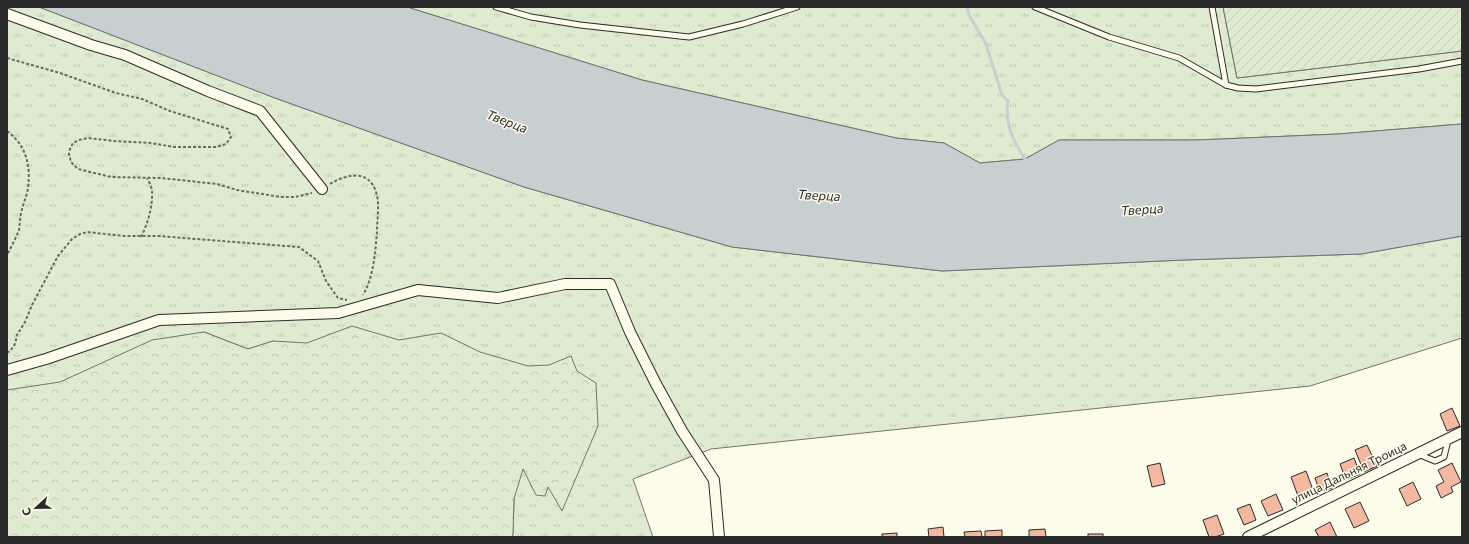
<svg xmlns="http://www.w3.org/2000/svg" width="1469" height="544" font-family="Commissioner,sans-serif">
<defs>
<pattern id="grass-tufts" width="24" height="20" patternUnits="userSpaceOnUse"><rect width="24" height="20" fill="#deebd1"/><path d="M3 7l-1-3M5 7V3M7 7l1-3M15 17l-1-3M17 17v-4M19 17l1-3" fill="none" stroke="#bfcab4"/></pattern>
<pattern id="forest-crowns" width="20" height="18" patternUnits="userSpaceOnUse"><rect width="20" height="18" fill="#deebd1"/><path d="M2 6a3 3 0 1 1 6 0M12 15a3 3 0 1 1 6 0" fill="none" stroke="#bfcab4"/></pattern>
<pattern id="garden-furrows" width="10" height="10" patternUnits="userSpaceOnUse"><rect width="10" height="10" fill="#deebd1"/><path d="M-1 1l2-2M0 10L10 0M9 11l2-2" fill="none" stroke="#bfcab4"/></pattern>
</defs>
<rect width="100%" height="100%" fill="#fdfbea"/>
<!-- grass -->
<g fill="url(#grass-tufts)" stroke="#74746e">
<path d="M 7,7 L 39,7 L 275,98 L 524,187 L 732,247 L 942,271 L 1184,260 L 1361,254 L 1462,236 L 1462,338 L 1310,386 L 711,449 L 633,479 L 653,537 L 511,537 L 513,535 L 514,499 L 273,341 L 248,349 L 204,332 L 7,412 Z"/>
<path d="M 407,7 L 1223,7 L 1237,78 L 1462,51 L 1462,124 L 1338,134 L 1197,140 L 1059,140 L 1025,159 L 980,163 L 944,143 L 896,138 L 642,80 Z"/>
</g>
<!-- forest -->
<path fill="url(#forest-crowns)" stroke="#74746e" d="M 352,326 L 399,340 L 441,333 L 480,352 L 528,366 L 549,365 L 571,356 L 577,371 L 596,383 L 598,426 L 562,511 L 548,487 L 545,496 L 536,495 L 523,469 L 514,499 L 513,535 L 511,537 L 7,537 L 7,390 L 60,382 L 152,340 L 204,332 L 248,349 L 273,341 L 307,343 Z"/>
<!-- garden -->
<path fill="url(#garden-furrows)" stroke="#74746e" d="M 1223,7 L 1462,7 L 1462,51 L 1237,78 Z"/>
<!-- water -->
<path fill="#c7d0d0" stroke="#74746e" d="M 39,7 L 407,7 L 642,80 L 896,138 L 944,143 L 980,163 L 1025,159 L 1059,140 L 1197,140 L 1338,134 L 1462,124 L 1462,236 L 1361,254 L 1184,260 L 942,271 L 732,247 L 524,187 L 275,98 Z"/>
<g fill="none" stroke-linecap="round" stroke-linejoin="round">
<!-- stream -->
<path stroke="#c7d0d0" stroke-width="3" d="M 967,7 L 969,15 L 986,44 L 1002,95 L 1008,101 C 1004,121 1014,143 1025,159"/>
</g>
<!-- building -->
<g fill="#f2b8a0" stroke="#2b2b2b">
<path d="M 1452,408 L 1460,426 L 1447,431 L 1440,414 Z"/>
<path d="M 1367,445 L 1377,466 L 1364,472 L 1355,450 Z"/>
<path d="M 1354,458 L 1360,474 L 1346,480 L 1340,464 Z"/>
<path d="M 1160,463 L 1165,484 L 1152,487 L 1147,466 Z"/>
<path d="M 1452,463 L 1461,482 L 1451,487 L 1453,492 L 1441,498 L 1436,486 L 1444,482 L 1438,470 Z"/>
<path d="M 1306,471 L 1313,490 L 1298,496 L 1291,477 Z"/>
<path d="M 1327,473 L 1332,488 L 1320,492 L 1315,478 Z"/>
<path d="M 1413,482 L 1421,499 L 1407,506 L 1399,489 Z"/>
<path d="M 1276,494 L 1283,510 L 1268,516 L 1261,501 Z"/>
<path d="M 1360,502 L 1369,521 L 1354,528 L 1345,509 Z"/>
<path d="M 1250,504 L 1256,520 L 1244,525 L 1237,509 Z"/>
<path d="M 1217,515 L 1224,534 L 1215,537 L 1209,537 L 1203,520 Z"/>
<path d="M 1330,522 L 1337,537 L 1319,537 L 1315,530 Z"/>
<path d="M 943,527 L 944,537 L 929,537 L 928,529 Z"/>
<path d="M 1045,529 L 1046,537 L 1029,537 L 1029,530 Z"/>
<path d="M 1002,530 L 1002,537 L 985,537 L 985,531 Z"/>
<path d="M 981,531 L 982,537 L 965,537 L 964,532 Z"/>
<path d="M 897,533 L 897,537 L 882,537 L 882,534 Z"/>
<rect x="1088" y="534" width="15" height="3"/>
</g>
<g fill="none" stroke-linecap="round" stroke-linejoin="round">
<defs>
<g id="lane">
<path d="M 496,7 L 531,17 L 580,25 L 689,37 L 743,24 L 797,7"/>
<path d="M 1035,7 L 1109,37 L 1179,58 L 1226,85 L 1238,88 L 1256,89 L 1419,69 L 1462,61"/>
<path d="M 1212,7 L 1226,85"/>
<path d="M 1418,454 L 1435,461 L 1444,457 L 1448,440"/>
</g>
<g id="street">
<path d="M 7,14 L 91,45 L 125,55 L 208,91 L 260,111 L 322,189"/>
<path d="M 7,370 L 46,359 L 159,320 L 338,313 L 418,290 L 498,298 L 565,284 L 610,284 L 630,332 L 656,384 L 682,431 L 714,480 L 719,537"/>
<path d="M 1248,537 L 1462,432"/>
</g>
</defs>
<!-- lane casing -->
<use href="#lane" stroke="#2b2b2b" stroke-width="7"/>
<!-- street casing -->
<use href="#street" stroke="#2b2b2b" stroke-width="12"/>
<!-- path -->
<g stroke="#6a6964" stroke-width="2" stroke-dasharray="3 2" stroke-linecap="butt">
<path d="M 7,58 L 60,73 L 116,93 L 142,99 L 170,111 L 228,129 L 231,137 L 226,144 L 216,147 L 174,147 L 151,143 L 114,141 L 88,138 L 79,140 L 73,143 L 70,149 L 69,154 L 71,162 L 78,169 L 111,177 L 161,178 L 217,184 L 237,190 L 281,197 L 295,197 L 312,193"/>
<path d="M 7,131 C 26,145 31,165 28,188 C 27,195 24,202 22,209 C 20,216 20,223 19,230 C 16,238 11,247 7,255"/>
<path d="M 330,184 C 346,174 369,169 376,192 C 380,204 377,219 377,232 C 375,253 374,276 363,295"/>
<path d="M 141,237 C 148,223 153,206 152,190 C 151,186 149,181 147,178"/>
<path d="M 7,353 L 11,350 L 15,344 L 17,335 L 25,322 L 32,305 L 58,256 L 72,239 L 80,234 L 87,232 L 124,236 L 158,236 L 299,247 L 318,261 L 326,281 L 338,298 L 347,300"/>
</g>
<!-- lane -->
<use href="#lane" stroke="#fdfbea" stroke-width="5"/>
<!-- street -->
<use href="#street" stroke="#fdfbea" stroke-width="10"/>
</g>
<g text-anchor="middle" stroke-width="3" stroke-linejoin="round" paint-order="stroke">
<!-- street labels -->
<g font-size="12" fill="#2b2b2b" stroke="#fdfbea">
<text transform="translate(1349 473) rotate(-26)" y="4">улица Дальняя Троица</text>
</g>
<!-- water labels -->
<g font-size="13" font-style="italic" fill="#2b2b2b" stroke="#fdfbea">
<text transform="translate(507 121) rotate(21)" y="5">Тверца</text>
<text transform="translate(819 195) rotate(3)" y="5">Тверца</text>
<text transform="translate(1142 209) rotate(-4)" y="5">Тверца</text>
</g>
</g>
<!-- border -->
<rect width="1469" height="544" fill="none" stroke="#2b2b2b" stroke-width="16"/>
<!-- north arrow -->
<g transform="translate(36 508) rotate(248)" stroke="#fdfbea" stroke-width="3" paint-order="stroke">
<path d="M0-3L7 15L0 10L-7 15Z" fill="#2b2b2b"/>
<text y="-6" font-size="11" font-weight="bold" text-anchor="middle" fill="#2b2b2b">С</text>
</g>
</svg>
